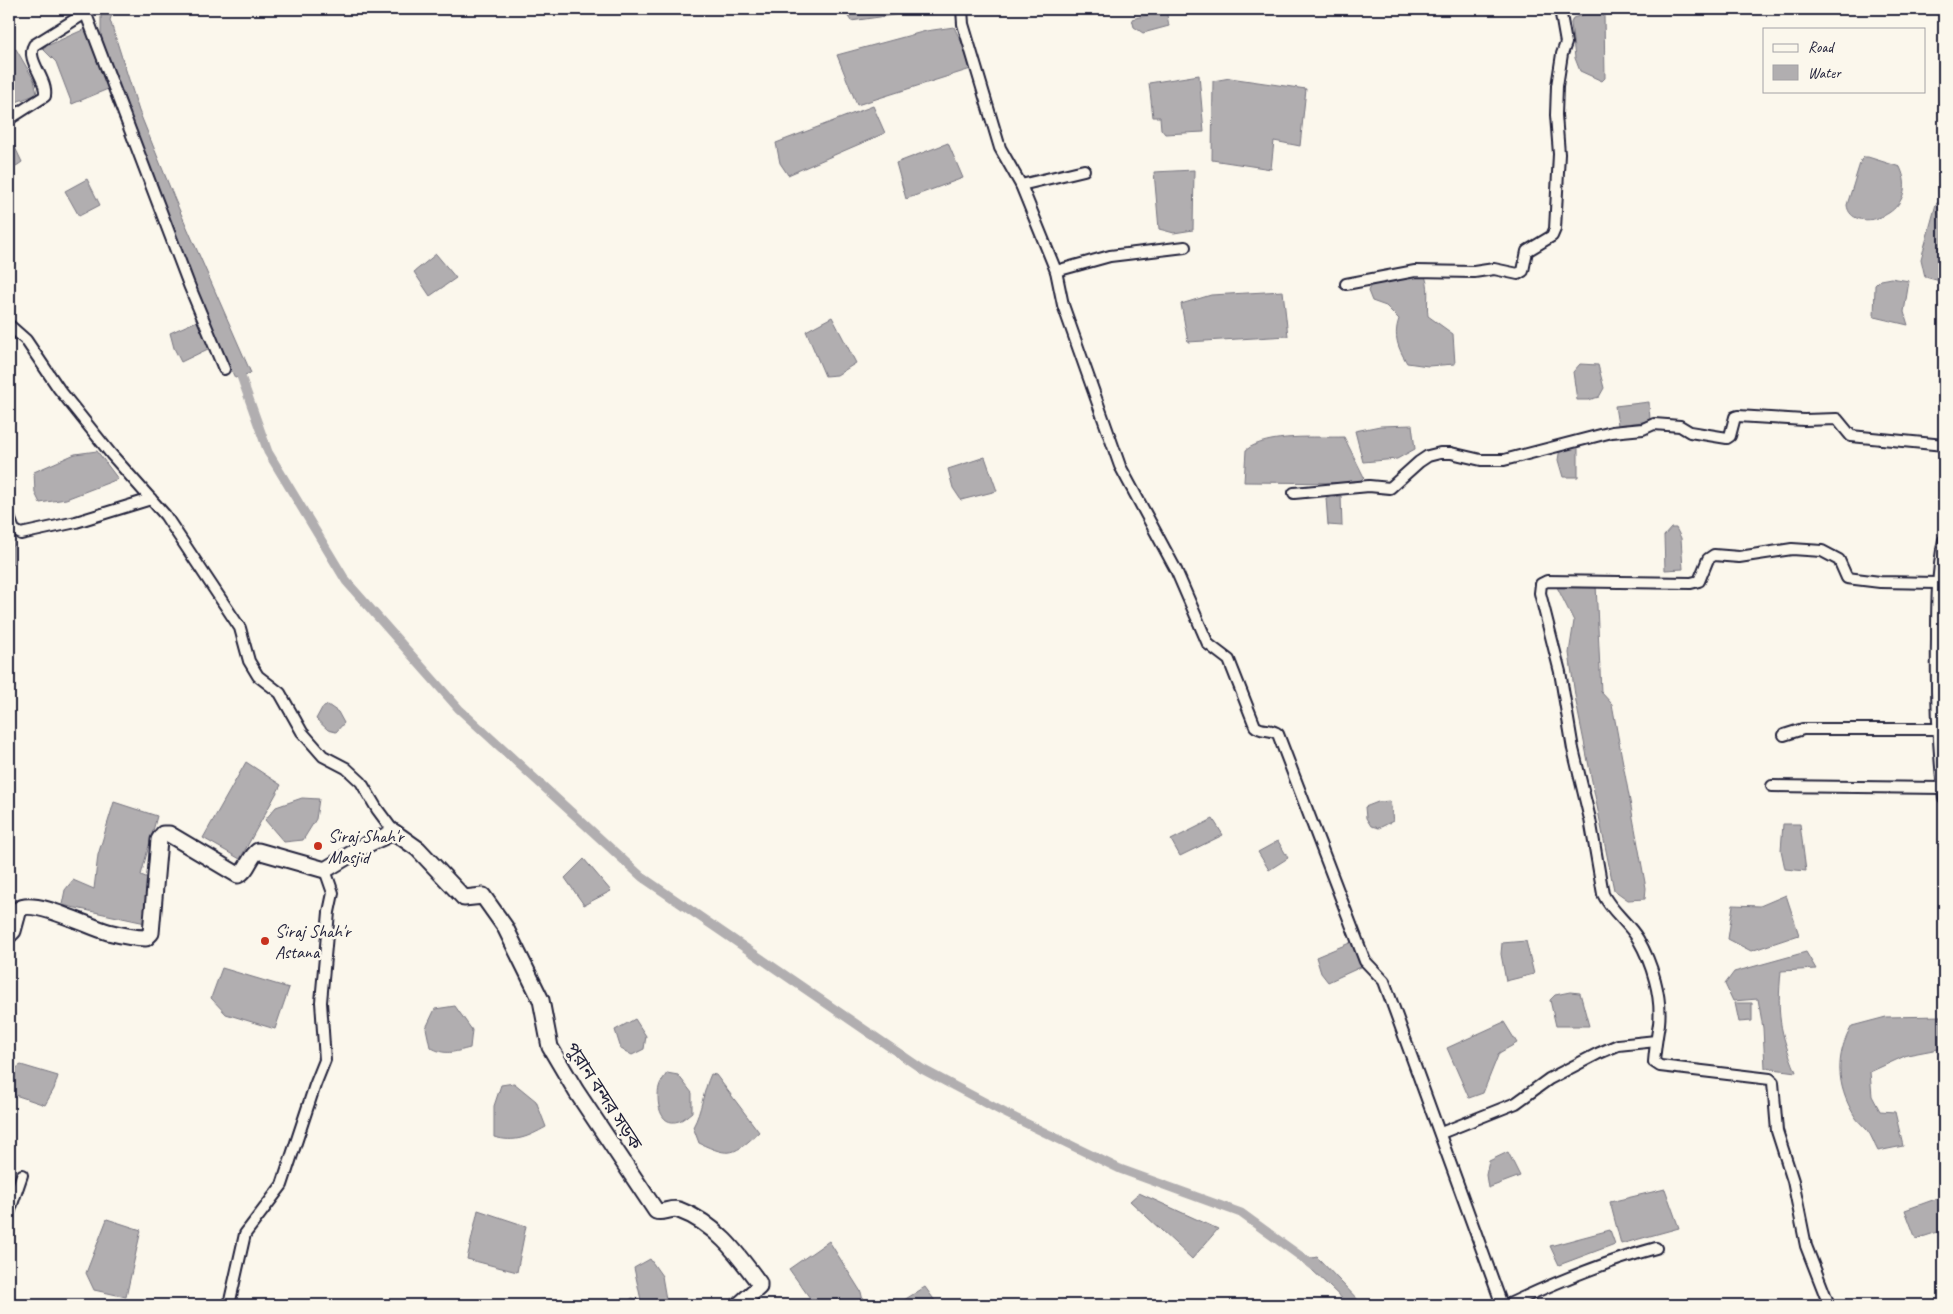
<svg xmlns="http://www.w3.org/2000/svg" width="1953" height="1314" font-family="Caveat,'Noto Sans Bengali',sans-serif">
<rect width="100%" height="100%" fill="#fbf7ec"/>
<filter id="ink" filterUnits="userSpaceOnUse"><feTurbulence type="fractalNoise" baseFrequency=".02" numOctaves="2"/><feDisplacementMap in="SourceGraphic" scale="10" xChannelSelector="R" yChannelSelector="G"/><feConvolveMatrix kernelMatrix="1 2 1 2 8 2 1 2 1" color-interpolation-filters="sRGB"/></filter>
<g filter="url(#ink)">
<!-- water -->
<g fill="#b1aeb0" stroke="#787681">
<path d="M 101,9 L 114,9 L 110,20 L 139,111 L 175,200 L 251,373 L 235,378 L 195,293 L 127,113 L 101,37 Z"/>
<path d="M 843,9 L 936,9 L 851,21 Z"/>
<path d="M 1163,11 L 1167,15 L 1169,26 L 1143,33 L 1134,27 L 1132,19 Z"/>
<path d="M 1596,11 L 1601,11 L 1604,15 L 1605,78 L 1602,81 L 1580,71 L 1575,58 L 1571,23 L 1573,18 Z"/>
<path d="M 954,27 L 974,68 L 857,105 L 837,55 L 926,31 Z"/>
<path d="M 85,29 L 108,89 L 72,104 L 56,62 L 42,48 Z"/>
<path d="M 16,49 L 34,80 L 37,94 L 11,104 L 9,53 Z"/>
<path d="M 1199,75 L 1204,132 L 1165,134 L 1161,129 L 1160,117 L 1153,117 L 1149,83 Z"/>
<path d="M 1230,78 L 1306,89 L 1300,146 L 1274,141 L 1271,169 L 1212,160 L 1213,81 Z"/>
<path d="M 873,106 L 885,133 L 788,175 L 780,163 L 776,143 Z"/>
<path d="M 12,141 L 22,162 L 9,171 L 9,143 Z"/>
<path d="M 948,143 L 963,178 L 906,199 L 896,163 Z"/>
<path d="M 1864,157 L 1868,157 L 1900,167 C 1923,216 1850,236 1847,205 L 1861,160 Z"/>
<path d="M 1194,170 L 1193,230 L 1174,233 L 1159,229 L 1154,172 Z"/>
<path d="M 87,179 L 100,205 L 79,216 L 65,191 Z"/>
<path d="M 1941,199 L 1944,199 L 1944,282 L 1925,277 L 1921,259 L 1936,204 Z"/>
<path d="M 436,254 L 456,278 L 430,296 L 414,272 Z"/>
<path d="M 1423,273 C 1431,284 1426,302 1428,316 L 1453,334 L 1455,364 L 1428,366 L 1407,363 C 1398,348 1393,336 1399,319 L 1386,306 L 1372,301 L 1368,291 L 1373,280 Z"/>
<path d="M 1891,278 L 1909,281 L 1904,312 L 1908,325 L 1874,317 L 1875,285 L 1880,280 Z"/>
<path d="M 1283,291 L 1288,336 L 1188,342 L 1181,304 L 1211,295 Z"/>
<path d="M 832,317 L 856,363 L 837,375 L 825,376 L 806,331 Z"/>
<path d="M 197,321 L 210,348 L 181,362 L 174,348 L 170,333 Z"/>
<path d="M 1580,364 L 1598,365 L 1604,388 L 1599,397 L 1588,400 L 1577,400 L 1573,372 Z"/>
<path d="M 1649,402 L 1650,421 L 1618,425 L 1615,406 Z"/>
<path d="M 1412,425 L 1415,449 L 1397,459 L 1363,462 L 1355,431 L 1380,426 Z"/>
<path d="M 1344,437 L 1364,477 L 1358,483 L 1244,482 L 1246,450 C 1268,433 1317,438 1344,437 Z"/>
<path d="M 1578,443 L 1578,477 L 1563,477 L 1558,460 L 1560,448 Z"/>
<path d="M 97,451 L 118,479 L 66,499 L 40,503 L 35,493 L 34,472 L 75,454 Z"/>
<path d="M 985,457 L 997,491 L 961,500 L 953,488 L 948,469 Z"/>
<path d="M 1341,496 L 1342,526 L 1328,525 L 1326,498 Z"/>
<path d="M 1671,528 L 1676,528 L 1681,538 L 1683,569 L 1665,570 L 1664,536 Z"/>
<path d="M 9,535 L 13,535 L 14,564 L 9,564 Z"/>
<path d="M 1596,584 L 1601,692 L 1612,704 L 1646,888 L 1645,899 L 1628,900 L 1614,890 L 1576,702 L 1569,653 L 1574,621 L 1557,587 Z"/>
<path d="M 328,705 L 338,712 L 344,723 L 336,732 L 328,730 L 316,719 L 322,708 Z"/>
<path d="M 246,762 L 281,785 L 240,859 L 203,838 Z"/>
<path d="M 302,798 L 319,799 L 316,819 L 303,840 L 284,842 L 265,820 L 276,807 Z"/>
<path d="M 1390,801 L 1393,821 L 1379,828 L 1371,826 L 1366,818 L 1365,807 L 1378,802 Z"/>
<path d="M 114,802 L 157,816 L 141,875 L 153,880 L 150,924 L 62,905 L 65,890 L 73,880 L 94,889 L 98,855 Z"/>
<path d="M 1213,819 L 1223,835 L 1180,856 L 1171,840 Z"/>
<path d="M 1783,824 L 1800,824 L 1806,871 L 1785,869 L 1781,850 Z"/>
<path d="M 1278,841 L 1288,858 L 1269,870 L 1258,852 Z"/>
<path d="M 584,859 L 611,891 L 584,905 L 565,878 Z"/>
<path d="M 1786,895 L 1799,935 L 1751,951 L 1728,939 L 1733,905 L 1760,906 Z"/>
<path d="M 1526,941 L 1534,974 L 1506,981 L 1501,954 L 1502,943 Z"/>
<path d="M 1352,942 L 1363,966 L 1328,982 L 1321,973 L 1316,957 Z"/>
<path d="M 1806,952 L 1816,969 L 1781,971 C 1777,1015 1779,1030 1796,1072 L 1765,1068 L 1763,1028 L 1758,999 L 1733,1001 L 1725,984 L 1734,972 Z"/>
<path d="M 222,968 L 289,988 L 275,1029 L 226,1014 L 211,998 Z"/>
<path d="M 1570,992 L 1580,993 L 1589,1026 L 1556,1026 L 1550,1000 L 1555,995 Z"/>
<path d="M 1735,1003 L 1752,1003 L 1752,1021 L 1739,1022 Z"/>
<path d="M 455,1006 L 472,1030 L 470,1048 C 454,1052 445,1056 430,1047 L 426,1028 L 435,1009 Z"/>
<path d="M 1942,1016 L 1944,1048 L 1907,1055 L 1870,1072 L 1872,1096 L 1880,1111 L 1895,1112 L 1903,1146 L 1878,1151 C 1874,1144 1872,1136 1867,1130 C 1863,1125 1857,1121 1854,1115 C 1836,1085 1835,1055 1852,1026 L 1886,1017 Z"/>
<path d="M 635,1019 L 646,1036 L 644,1049 L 632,1055 L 621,1049 L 615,1030 Z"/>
<path d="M 1504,1022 L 1517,1043 L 1499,1053 L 1483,1093 L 1469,1098 L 1447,1048 Z"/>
<path d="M 21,1065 L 58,1076 L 54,1089 L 45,1105 L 9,1093 C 9,1079 8,1072 21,1065 Z"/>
<path d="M 667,1073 L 678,1075 L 692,1093 L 692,1112 C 688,1115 683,1120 679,1121 C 659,1128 656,1100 659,1087 C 660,1082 664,1078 667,1073 Z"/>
<path d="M 711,1074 L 716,1075 L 759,1132 C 734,1155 731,1158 699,1143 L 693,1127 C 702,1111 703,1091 711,1074 Z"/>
<path d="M 514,1083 L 536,1101 L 546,1127 C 528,1137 515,1143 494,1137 L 494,1106 L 501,1085 Z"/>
<path d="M 1508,1152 L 1520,1176 L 1488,1188 L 1486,1175 L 1489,1161 Z"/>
<path d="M 1665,1189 L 1679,1228 L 1621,1244 L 1610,1202 Z"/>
<path d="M 1139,1193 L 1218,1229 L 1192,1259 L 1130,1201 Z"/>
<path d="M 1944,1196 L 1944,1230 L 1916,1239 L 1905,1210 Z"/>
<path d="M 478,1210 L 526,1226 L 517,1272 L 467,1259 Z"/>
<path d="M 107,1219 L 141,1230 L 126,1297 L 94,1290 L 86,1273 Z"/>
<path d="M 1610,1230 L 1615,1244 L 1559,1265 L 1550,1246 Z"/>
<path d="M 829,1241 L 861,1292 L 864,1305 L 815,1305 L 789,1269 Z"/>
<path d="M 1317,1257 L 1363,1305 L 1349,1305 L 1310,1268 L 1307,1259 Z"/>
<path d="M 650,1259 L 662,1276 L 667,1305 L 623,1305 L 632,1298 L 641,1300 L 634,1268 Z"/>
<path d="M 925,1287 L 938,1305 L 896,1305 Z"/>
</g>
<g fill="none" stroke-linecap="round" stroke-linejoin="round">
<!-- canal -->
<path stroke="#b1aeb0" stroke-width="9" d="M 237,365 L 268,452 L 346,581 L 459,709 L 642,877 L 922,1069 L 1005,1113 L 1120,1169 L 1241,1213 L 1314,1266"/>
<defs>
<g id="street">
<path d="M 84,9 L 189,285 L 224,369"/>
<path d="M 962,9 L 963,24 L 1000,148 L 1021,185 L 1056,271 L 1063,305 L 1120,466 L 1176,570 L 1208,644 L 1229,660 L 1255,726 C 1261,732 1271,728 1278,734 L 1365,961 L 1384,981 L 1502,1305"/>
<path d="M 9,119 L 45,96 C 48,79 25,60 34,45 L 79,17 L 84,10"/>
<path d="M 1021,185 L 1084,170"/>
<path d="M 1056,271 L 1110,256 L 1185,247"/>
<path d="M 1346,284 L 1415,271 L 1474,272 L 1494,269 L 1518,274 L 1523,271 L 1527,251 L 1552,236 L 1555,229 L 1559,154 L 1556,115 L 1557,86 L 1562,54 L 1566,43 L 1560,9"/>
<path d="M 9,325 L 26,340 L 59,389 L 111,454 L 165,515 L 240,628 L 249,661 L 258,676 L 280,693 L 302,732 L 323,756 L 346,768 L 361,782 L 377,809 L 394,832"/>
<path d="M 1294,493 L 1369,486 L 1390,488 L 1419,462 L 1428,456 L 1440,453 L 1451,453 L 1481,460 L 1504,460 L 1612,432 L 1643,429 L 1654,424 L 1680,426 L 1690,432 L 1727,438 L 1730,436 L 1735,417 L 1738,416 L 1804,420 L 1837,419 L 1851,436 L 1944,445"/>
<path d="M 9,517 L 14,530 L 21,534 L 76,522 L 151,499"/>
<path d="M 1944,540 C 1937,573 1937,605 1937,639 C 1936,693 1938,745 1944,798"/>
<path d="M 1784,735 L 1803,729 L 1937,729"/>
<path d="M 1772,786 L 1943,788"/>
<path d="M 1441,1133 L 1516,1103 L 1549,1079 L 1597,1054 L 1618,1045 L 1656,1041"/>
<path d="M 9,1213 L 22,1175"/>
<path d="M 229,1305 L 245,1234 L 282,1185 L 315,1085 L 325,1060 L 321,1002 L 329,912 L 333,893 L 325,870"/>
<path d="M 1507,1305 C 1556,1282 1604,1262 1656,1248"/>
<path d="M 1829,1305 L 1806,1246 L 1793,1181 L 1777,1131 L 1773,1082 L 1770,1079 L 1660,1066 L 1654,1062 C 1655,1049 1657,1036 1659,1024 C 1662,996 1652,963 1638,939 C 1628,922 1611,911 1603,894 L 1590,819 L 1573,749 L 1560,672 L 1540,593 L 1541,584 L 1547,581 L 1691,583 L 1699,581 L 1708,559 L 1714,555 L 1739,557 L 1792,549 L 1822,551 L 1839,560 L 1847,578 L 1880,582 L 1937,583"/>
</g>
<path id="secondary" d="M 9,935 L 13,931 L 19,909 C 34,898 89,927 108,932 C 120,935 134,938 146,938 L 151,933 L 159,840 L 163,834 L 169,834 L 238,875 C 248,871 249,857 258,851 L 325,870 L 366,845 L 394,832 L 418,849 L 464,898 L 483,896 L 505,927 L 541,1000 L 550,1047 L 576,1091 L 656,1211 C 663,1214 671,1207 679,1210 C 715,1223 737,1253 759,1283 L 759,1287 L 739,1305"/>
</defs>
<!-- street casing -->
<use href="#street" stroke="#22223b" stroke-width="14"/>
<!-- secondary casing -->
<use href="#secondary" stroke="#22223b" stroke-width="19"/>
<!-- street -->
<use href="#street" stroke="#fbf7ec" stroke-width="10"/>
<!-- secondary -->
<use href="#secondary" stroke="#fbf7ec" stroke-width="15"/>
</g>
</g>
<!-- markers -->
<g fill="#c8321e" stroke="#fbf7ec" stroke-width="2">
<circle cx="318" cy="846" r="5"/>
<circle cx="265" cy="941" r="5"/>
</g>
<g text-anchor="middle" stroke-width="5" stroke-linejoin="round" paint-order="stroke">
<!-- poi labels -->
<g font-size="18" fill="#22223b" stroke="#fbf7ec" text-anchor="start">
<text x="328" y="842">Siraj Shah'r<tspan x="328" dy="21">Masjid</tspan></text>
<text x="275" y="937">Siraj Shah'r<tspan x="275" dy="21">Astana</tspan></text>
</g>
<!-- street labels -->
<g font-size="18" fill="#22223b" stroke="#fbf7ec">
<text transform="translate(604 1096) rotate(57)" y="6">পুরান বন্দর সড়ক</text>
</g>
</g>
<!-- margin -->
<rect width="1953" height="1314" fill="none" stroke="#fbf7ec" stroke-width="30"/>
<rect x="15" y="15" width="1923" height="1284" fill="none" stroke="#22223b" stroke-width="2" filter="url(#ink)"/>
<!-- legend -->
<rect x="1763" y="28" width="162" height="65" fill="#fbf7ec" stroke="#a4a2a5"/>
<rect x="1773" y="44" width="25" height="8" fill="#fbf7ec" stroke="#a4a2a5"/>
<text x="1808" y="52" font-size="15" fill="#22223b">Road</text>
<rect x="1773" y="65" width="25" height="15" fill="#b1aeb0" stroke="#a4a2a5"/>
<text x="1808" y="78" font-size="15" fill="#22223b">Water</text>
</svg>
